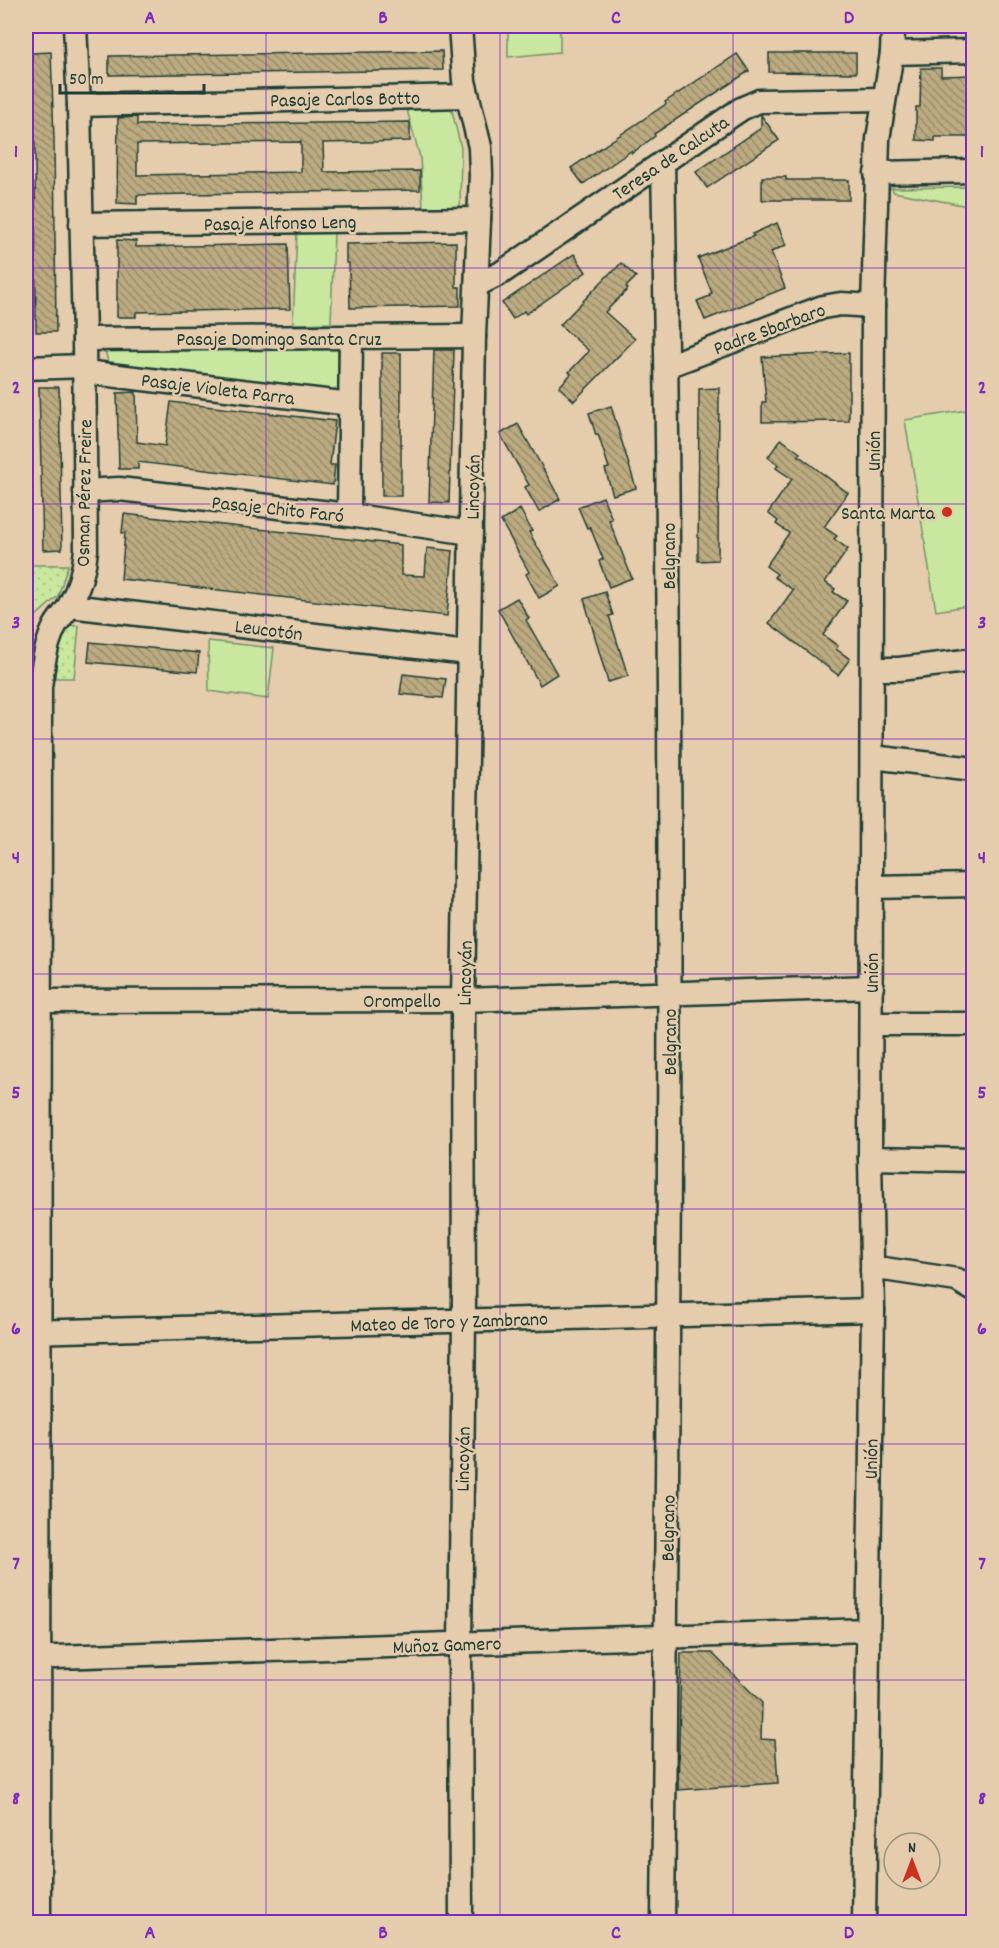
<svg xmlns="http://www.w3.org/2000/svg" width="999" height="1948" font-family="Dekko,sans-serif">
<defs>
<pattern id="grass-dots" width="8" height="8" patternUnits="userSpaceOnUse" patternTransform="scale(1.5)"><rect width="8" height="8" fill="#c9e79e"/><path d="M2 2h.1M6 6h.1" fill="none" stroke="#acc789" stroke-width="1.8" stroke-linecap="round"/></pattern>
<pattern id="building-back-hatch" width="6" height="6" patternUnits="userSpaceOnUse" patternTransform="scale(1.5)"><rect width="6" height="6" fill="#bcab81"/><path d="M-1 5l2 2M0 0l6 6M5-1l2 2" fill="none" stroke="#988c6a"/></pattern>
</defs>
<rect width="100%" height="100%" fill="#e4ccac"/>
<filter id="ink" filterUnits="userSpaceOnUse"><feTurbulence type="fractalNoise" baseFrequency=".0167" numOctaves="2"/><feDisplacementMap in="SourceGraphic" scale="12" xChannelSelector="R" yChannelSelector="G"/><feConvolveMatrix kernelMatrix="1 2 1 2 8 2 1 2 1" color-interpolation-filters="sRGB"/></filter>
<g filter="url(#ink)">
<!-- grass -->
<g fill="url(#grass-dots)" stroke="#749269" stroke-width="1.5">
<path d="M 26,565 L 68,565 L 58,596 L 36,616 L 26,656 Z"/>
<path d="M 69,625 L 79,626 L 74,678 L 55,678 L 57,651 Z"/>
</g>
<!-- green -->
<g fill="#c9e79e" stroke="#749269" stroke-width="1.5">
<path d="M 508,26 L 560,26 L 560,52 L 508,57 Z"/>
<path d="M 451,107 L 461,148 L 460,207 L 423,207 L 420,157 L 407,110 Z"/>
<path d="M 973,187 L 973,207 L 894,192 L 891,188 Z"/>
<path d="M 297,231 L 334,231 L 331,323 L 293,324 Z"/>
<path d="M 338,346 L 338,392 L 109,365 L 104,347 Z"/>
<path d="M 973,409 L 973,605 L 936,611 L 905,420 Z"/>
<path d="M 208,641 L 274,648 L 268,699 L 209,691 Z"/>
</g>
<!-- building -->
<g fill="url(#building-back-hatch)" stroke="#1f3d34" stroke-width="1.5" fill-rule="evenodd">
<path d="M 442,51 L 443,70 L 109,75 L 109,56 Z"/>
<path d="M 51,52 L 54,140 L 56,332 L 36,332 L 35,150 L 32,53 Z"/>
<path d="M 769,53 L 856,53 L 856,73 L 769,72 Z"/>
<path d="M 737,54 L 749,71 L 654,134 L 655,136 L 632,153 L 631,151 L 583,184 L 571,168 L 666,104 L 665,102 Z"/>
<path d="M 921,68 L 941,68 L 941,76 L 974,75 L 974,137 L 935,137 L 935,141 L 916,140 L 916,107 L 920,107 Z"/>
<path d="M 761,115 L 779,140 L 707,188 L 696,172 L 761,128 Z"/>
<path d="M 137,117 L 137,125 L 410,122 L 410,141 L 323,143 L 324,172 L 420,171 L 420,190 L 137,195 L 137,204 L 117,203 L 118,118 ZM 301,142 L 301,172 L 137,175 L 137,144 Z"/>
<path d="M 762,177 L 786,177 L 786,180 L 849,180 L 849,200 L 762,200 Z"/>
<path d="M 777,223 L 786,245 L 771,252 L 785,288 L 705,320 L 697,301 L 710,296 L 709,294 L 712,293 L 698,258 L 754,236 L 752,234 Z"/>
<path d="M 117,240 L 136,241 L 136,247 L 288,244 L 290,309 L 136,312 L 136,317 L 117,317 Z"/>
<path d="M 456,242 L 456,287 L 460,287 L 460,306 L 350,308 L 349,263 L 346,263 L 346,244 Z"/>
<path d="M 574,254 L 586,272 L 526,314 L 524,311 L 513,319 L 502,303 Z"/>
<path d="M 621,263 L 636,277 L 626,287 L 628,289 L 605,312 L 635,339 L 574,401 L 559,387 L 571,374 L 569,372 L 589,351 L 560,325 L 611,272 L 612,273 Z"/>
<path d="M 434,350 L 454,350 L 449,503 L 429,502 Z"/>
<rect x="382" y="353" width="19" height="143"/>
<path d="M 849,353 L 849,421 L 762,422 L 762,402 L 766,402 L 762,357 Z"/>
<path d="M 39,387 L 59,387 L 62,549 L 43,550 Z"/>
<path d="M 719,388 L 718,560 L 698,561 L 699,389 Z"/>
<path d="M 136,392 L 137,442 L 165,446 L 171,402 L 335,421 L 330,465 L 335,465 L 333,485 L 138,462 L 138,469 L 119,469 L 117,393 Z"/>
<path d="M 611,406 L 636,488 L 613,495 L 605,469 L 609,468 L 598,434 L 596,435 L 589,413 Z"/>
<path d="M 518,424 L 560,499 L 539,512 L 525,487 L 529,485 L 500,434 Z"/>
<path d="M 781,439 L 800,453 L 798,455 L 848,493 L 824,527 L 837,536 L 834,539 L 848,549 L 825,582 L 835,589 L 833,592 L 847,601 L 823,635 L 838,646 L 836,649 L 850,659 L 838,675 L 769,623 L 793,590 L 774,577 L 777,574 L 766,566 L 789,533 L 776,524 L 778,521 L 768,513 L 792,479 L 776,468 L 778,465 L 768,457 Z"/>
<path d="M 603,497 L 612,519 L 609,520 L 632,578 L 609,587 L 599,561 L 603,559 L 590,527 L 587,528 L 578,507 Z"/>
<path d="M 520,509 L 532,531 L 529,532 L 560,586 L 539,598 L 526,574 L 529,572 L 501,521 Z"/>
<path d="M 124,514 L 401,545 L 401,575 L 425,576 L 427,548 L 453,551 L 447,616 L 121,579 L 125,533 L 122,533 Z"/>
<path d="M 605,592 L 613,615 L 609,616 L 628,676 L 608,682 L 584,599 Z"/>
<path d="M 517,598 L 529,618 L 526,620 L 557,674 L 540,685 L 498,609 Z"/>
<path d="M 90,642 L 199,653 L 197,672 L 88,662 Z"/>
<path d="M 403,674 L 446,679 L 443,698 L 400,694 Z"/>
<path d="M 681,1653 L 712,1653 L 762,1703 L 761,1739 L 775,1740 L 778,1783 L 678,1790 Z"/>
</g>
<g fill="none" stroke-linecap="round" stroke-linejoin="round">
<defs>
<g id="minor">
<path d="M 460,26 L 464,81 L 480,147 L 481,175 L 474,336 L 463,1000 L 464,1320 L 460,1644 L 461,1922"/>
<path d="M 892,53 L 974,51"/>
<path d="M 79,105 L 467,96"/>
<path d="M 876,173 L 974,171"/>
<path d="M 81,224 L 479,219"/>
<path d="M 477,285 L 501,273 L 741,109 L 759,101 L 884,99"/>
<path d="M 84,339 L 474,336"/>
<path d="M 667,366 L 823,307 L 841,304 L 873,306"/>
<path d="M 26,368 L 85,366"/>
<path d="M 85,372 L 350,404"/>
<path d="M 85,491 L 119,489 L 349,515 L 471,533"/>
<path d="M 349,515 L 351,338"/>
<path d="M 70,606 L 468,653"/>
<path d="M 873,669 L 899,669 L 974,660"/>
<path d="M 872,757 L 974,769"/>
<path d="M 871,887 L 974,885"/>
<path d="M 40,1001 L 463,1000 L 872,987"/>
<path d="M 871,1024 L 974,1024"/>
<path d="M 870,1158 L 974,1160"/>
<path d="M 872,1270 L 884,1269 L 957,1280 L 974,1290"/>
<path d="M 26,1332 L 873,1310"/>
<path d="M 26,1658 L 868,1630"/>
<path d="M 39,1922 L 40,687 C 43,667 45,647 54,628 C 58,619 66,613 70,604 C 80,587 84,570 86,550 L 84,339 L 79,105 L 75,26"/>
<path d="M 663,1922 C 669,1336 674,749 663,162"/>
<path d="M 864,1922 L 873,1310 L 870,1158 L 873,306 L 878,139 L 892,53 L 893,26"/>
</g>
</defs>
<!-- minor casing -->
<use href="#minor" stroke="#1f3d34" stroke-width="27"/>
<!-- minor -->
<use href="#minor" stroke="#e4ccac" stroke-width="22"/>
</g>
</g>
<!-- grid -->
<path fill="none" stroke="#7b2cbf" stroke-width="1.5" stroke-opacity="0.55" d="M 266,26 L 266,1922M 500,26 L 500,1922M 733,26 L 733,1922M 26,268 L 974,268M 26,504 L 974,504M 26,739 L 974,739M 26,974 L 974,974M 26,1209 L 974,1209M 26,1444 L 974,1444M 26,1680 L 974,1680"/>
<!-- markers -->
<circle fill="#c8321e" stroke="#e4ccac" stroke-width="2" cx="947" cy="512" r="6"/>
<g text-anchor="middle" stroke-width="5" stroke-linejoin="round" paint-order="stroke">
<!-- street labels -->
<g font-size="20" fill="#1f3d34" stroke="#e4ccac">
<text transform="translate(345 98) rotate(-1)" y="7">Pasaje Carlos Botto</text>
<text transform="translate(670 157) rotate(-34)" y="7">Teresa de Calcuta</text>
<text transform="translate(280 222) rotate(-1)" y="7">Pasaje Alfonso Leng</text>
<text transform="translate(769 328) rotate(-20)" y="7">Padre Sbarbaro</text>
<text x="279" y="345">Pasaje Domingo Santa Cruz</text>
<text transform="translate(218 388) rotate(7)" y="7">Pasaje Violeta Parra</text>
<text transform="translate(873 451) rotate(-90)" y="7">Unión</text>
<text transform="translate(472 487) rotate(-89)" y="7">Lincoyán</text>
<text transform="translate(83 493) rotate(-89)" y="7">Osman Pérez Freire</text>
<text transform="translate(278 508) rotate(6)" y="7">Pasaje Chito Faró</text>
<text transform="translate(668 556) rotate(-90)" y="7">Belgrano</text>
<text transform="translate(269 629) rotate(7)" y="7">Leucotón</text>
<text transform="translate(464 973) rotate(-89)" y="7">Lincoyán</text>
<text transform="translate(871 973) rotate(-90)" y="7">Unión</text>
<text x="402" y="1007">Orompello</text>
<text transform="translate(669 1042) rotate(-90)" y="7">Belgrano</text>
<text transform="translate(449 1321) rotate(-2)" y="7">Mateo de Toro y Zambrano</text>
<text transform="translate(462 1459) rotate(-89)" y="7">Lincoyán</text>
<text transform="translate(870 1459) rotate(-89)" y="7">Unión</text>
<text transform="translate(667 1528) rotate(-89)" y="7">Belgrano</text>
<text transform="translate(447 1644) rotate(-2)" y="7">Muñoz Gamero</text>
</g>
<!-- poi labels -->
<g font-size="20" fill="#1f3d34" stroke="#e4ccac" text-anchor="end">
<text x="935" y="519">Santa Marta</text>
</g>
</g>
<!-- margin -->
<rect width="999" height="1948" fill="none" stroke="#e4ccac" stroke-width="66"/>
<!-- north arrow -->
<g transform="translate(912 1861)"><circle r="28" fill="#e4ccac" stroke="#95937c" stroke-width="1.5"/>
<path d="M0-4.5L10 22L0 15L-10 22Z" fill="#c8321e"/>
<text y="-9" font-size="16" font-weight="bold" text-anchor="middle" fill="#1f3d34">N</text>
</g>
<!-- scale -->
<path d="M60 84v9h144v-9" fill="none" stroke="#1f3d34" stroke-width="3"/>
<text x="69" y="84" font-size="18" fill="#1f3d34" stroke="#e4ccac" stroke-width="4.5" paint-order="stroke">50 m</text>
<rect x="33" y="33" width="933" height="1882" fill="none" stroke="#7b2cbf" stroke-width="2"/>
<g font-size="20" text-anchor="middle" font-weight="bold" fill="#7b2cbf">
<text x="150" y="23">A</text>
<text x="383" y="23">B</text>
<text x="616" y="23">C</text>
<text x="849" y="23">D</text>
<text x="16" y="157">1</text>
<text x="982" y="157">1</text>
<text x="16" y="393">2</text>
<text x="982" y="393">2</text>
<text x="16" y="628">3</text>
<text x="982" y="628">3</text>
<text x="16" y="863">4</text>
<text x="982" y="863">4</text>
<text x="16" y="1098">5</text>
<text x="982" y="1098">5</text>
<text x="16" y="1334">6</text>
<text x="982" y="1334">6</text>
<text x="16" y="1569">7</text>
<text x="982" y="1569">7</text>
<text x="16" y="1804">8</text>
<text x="982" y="1804">8</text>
<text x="150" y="1938">A</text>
<text x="383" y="1938">B</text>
<text x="616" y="1938">C</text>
<text x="849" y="1938">D</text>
</g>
</svg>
